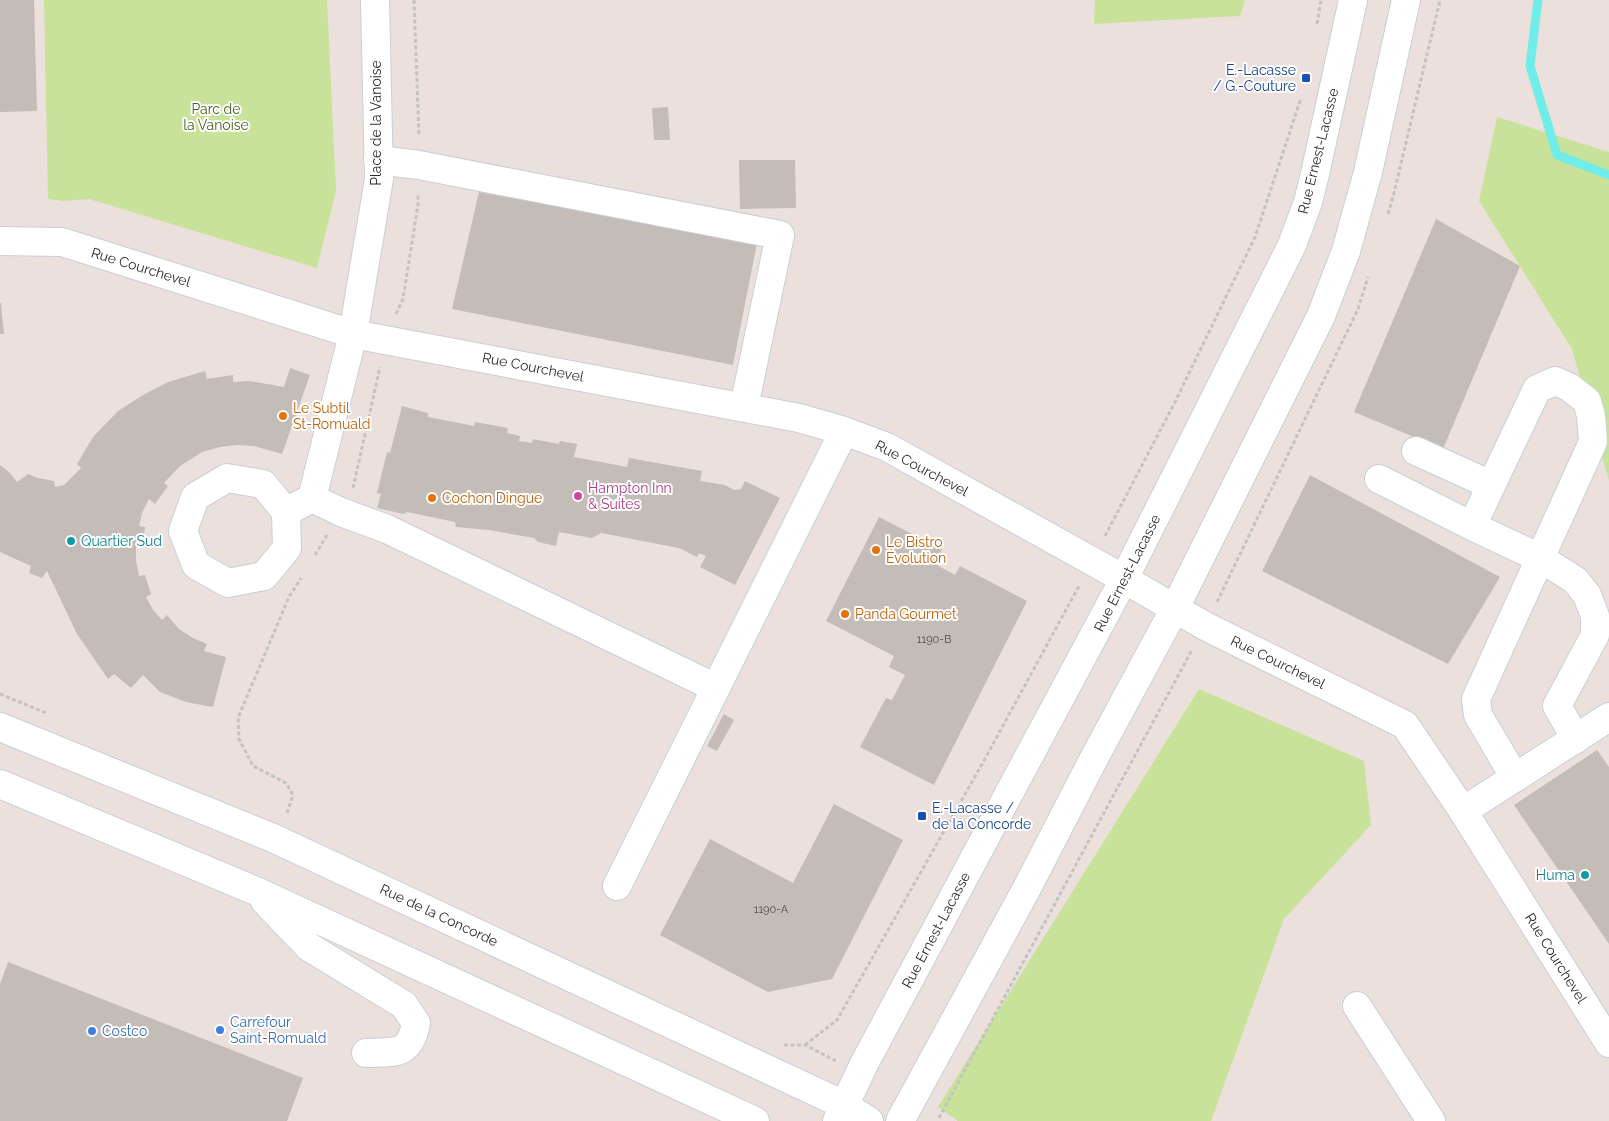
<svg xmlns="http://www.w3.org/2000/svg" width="1609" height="1121" font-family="Raleway,sans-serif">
<rect width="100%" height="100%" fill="#ece0dc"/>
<!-- green -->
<g fill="#c8e299">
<path d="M 44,0 L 327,0 L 336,191 L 317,268 L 89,199 L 64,201 L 48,199 Z"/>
<path d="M 1095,0 L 1245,0 L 1240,16 L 1094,24 Z"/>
<path d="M 1497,117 L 1609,152 L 1609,481 L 1572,349 L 1479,201 Z"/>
<path d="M 1199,689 L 1364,761 L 1371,825 L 1284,919 L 1211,1121 L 958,1121 L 938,1107 Z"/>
</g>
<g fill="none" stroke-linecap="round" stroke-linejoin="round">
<!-- stream -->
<path stroke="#70ede8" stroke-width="9" d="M 1538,0 L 1530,66 L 1557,155 L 1609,175"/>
</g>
<!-- building -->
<g fill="#c4bcb7">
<path d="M 0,0 L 34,0 L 37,111 L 0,112 Z"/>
<path d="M 668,107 L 670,140 L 654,140 L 652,108 Z"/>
<path d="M 739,160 L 795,160 L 796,208 L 740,209 Z"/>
<path d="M 479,192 L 757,243 L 733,365 L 452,309 Z"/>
<path d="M 1436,219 L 1520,266 L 1443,449 L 1354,412 Z"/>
<path d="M 0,303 L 1,303 L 4,334 L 0,334 Z"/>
<path d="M 290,368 L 310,375 L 282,454 L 254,446 L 237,445 L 220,447 L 202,452 L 180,466 L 164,483 L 168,486 L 155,504 L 149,499 L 142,513 L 139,526 L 145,527 L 143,546 L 136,545 L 136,560 L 139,576 L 145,575 L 151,594 L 146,597 L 153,610 L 162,620 L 167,615 L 179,629 L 193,638 L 207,644 L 204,651 L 226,657 L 213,707 L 186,702 L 160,692 L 143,675 L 131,688 L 114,674 L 108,679 L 77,634 L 47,571 L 42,578 L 29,573 L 31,566 L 0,552 L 0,465 L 10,473 L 17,482 L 28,474 L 38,478 L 54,481 L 55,487 L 64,485 L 81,468 L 77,464 L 93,437 L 118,411 L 143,395 L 168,382 L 205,371 L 207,379 L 233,375 L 233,382 L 249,381 L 284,387 Z"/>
<path d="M 402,406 L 428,413 L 428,417 L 474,426 L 475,422 L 508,428 L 507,433 L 520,436 L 519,441 L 532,443 L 533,439 L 559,444 L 560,441 L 577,444 L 574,457 L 627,467 L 629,458 L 702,471 L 700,481 L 725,485 L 734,490 L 741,489 L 745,481 L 780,498 L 735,585 L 700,567 L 706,556 L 699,553 L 697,557 L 679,548 L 601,533 L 592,538 L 559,532 L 556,546 L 538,542 L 534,538 L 489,530 L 456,527 L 455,522 L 407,512 L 404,514 L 377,508 L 381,494 L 377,493 L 387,452 L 390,453 Z"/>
<path d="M 1310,475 L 1500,577 L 1448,664 L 1262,571 Z"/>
<path d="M 879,517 L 942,549 L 935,564 L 955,575 L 960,566 L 1027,601 L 934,785 L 860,747 L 886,698 L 892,700 L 905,675 L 889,667 L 894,656 L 826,621 Z"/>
<path d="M 724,714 L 734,720 L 717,751 L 707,746 Z"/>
<path d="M 1597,750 L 1609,767 L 1609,944 L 1514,805 Z"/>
<path d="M 834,804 L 903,840 L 832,979 L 768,992 L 660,935 L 710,839 L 793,883 Z"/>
<path d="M 8,962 L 303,1078 L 287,1121 L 0,1121 L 0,984 Z"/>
</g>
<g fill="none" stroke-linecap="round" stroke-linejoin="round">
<defs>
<g id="minor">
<path d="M 378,160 L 419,165 L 780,235 L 744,407"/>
<path d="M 0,241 L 62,242 L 353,334 L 799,418 L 844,431 L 887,447 L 1124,579 L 1205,626 L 1405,725 L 1463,811 L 1609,1043"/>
<path d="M 1416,451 L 1491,485"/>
<path d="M 227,478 L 263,484 L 286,512 L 287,548 L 264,576 L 228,583 L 196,565 L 183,531 L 195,497 Z"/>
<path d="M 1379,479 L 1472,526"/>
<path d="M 312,498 L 341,512 L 387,529 L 716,688"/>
<path d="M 286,512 L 312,498 L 353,334 L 379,179 L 375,0"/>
<path d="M 0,727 L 273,838 L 844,1105 L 869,1121"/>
<path d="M 1515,778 L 1478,715 L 1476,699 L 1593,442 L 1591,416 L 1587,401 L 1569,387 L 1555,381 L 1537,389 L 1472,526 L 1540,558 L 1575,580 L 1587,595 L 1595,616 L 1595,635 L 1557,706 L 1576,739"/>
<path d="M 0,784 L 256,891 L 755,1121"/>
<path d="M 1463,811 L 1609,717"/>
<path d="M 617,886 L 844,431"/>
<path d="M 265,901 L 309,947 L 404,1005 L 416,1023 C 410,1056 395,1052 366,1053"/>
<path d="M 1357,1006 L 1431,1121"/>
<path d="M 837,1121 L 864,1064 L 1124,579 L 1292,245 L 1308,202 L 1315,174 L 1353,0"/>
<path d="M 900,1121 L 1027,888 L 1092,762 L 1175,608 L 1321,316 L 1346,251 L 1368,172 L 1406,0"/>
</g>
</defs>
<!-- minor casing -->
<use href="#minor" stroke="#c7cfd8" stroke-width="30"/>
<!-- path -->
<g stroke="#c3c3c3" stroke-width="3" stroke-dasharray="4 2.5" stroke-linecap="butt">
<path d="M 414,0 L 419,136"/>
<path d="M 1317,24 L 1321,0"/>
<path d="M 1388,214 L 1394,193 L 1440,0"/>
<path d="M 396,314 L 403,299 L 418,205 L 418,193"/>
<path d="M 353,488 L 380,367"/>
<path d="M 1105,536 L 1175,402 L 1255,237 L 1301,98"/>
<path d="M 315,555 L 327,535"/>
<path d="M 1217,602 L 1358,309 L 1368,277"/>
<path d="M 0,694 L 46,713"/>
<path d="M 287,813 L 293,795 L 286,783 L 253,766 L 239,739 L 238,718 L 289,597 L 301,578"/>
<path d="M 784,1045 L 805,1045 L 836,1061"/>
<path d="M 805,1045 L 837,1020 L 981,766 L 1079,586"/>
<path d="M 939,1118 L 1192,650"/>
</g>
<!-- minor -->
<use href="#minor" stroke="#fff" stroke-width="28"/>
</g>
<!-- markers -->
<g fill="#1a4fb4" stroke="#fff" stroke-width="2">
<rect x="1301" y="73" width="10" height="10" rx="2.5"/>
<rect x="917" y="811" width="10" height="10" rx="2.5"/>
</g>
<g fill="#e8710a" stroke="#fff" stroke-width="2">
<circle cx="283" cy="416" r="5"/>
<circle cx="432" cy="498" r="5"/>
<circle cx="876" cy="550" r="5"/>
<circle cx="845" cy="614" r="5"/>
</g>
<circle fill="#d1479c" stroke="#fff" stroke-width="2" cx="578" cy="496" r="5"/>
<g fill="#0f9aa8" stroke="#fff" stroke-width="2">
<circle cx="71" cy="541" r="5"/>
<circle cx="1585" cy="875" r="5"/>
</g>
<g fill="#3f7fe0" stroke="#fff" stroke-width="2">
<circle cx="220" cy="1030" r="5"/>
<circle cx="92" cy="1031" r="5"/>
</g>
<g text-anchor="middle" stroke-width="4" stroke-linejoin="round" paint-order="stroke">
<!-- number labels -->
<g font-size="11" fill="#504e4d">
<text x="934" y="643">1190-B</text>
<text x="771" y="913">1190-A</text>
</g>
<!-- transit labels -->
<g font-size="14" fill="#164399" stroke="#fff" text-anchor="end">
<text x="1296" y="75">E.-Lacasse<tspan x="1296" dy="16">/ G.-Couture</tspan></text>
<text x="932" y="813" text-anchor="start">E.-Lacasse /<tspan x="932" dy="16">de la Concorde</tspan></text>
</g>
<!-- park labels -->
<g font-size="14" fill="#42661b" stroke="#fff">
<text x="216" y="114">Parc de<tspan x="216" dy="16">la Vanoise</tspan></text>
</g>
<!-- street labels -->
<g font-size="14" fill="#2a2a2a" stroke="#fff">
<text transform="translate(376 123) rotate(-90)" y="5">Place de la Vanoise</text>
<text transform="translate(1318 151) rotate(-76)" y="5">Rue Ernest-Lacasse</text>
<text transform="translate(141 267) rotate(17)" y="5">Rue Courchevel</text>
<text transform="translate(533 367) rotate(11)" y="5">Rue Courchevel</text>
<text transform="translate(922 468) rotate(28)" y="5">Rue Courchevel</text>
<text transform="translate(1127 573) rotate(-63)" y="5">Rue Ernest-Lacasse</text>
<text transform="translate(1278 662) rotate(26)" y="5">Rue Courchevel</text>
<text transform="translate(439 915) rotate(25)" y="5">Rue de la Concorde</text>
<text transform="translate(936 930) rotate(-62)" y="5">Rue Ernest-Lacasse</text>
<text transform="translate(1556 958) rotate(58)" y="5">Rue Courchevel</text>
</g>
<!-- food labels -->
<g font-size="14" fill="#c56008" stroke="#fff" text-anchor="start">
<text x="293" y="413">Le Subtil<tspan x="293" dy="16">St-Romuald</tspan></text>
<text x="442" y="503">Cochon Dingue</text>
<text x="886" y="547">Le Bistro<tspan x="886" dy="16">Évolution</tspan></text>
<text x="855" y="619">Panda Gourmet</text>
</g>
<!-- hotel labels -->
<g font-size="14" fill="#b23c85" stroke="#fff" text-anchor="start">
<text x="588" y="493">Hampton Inn<tspan x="588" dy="16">&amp; Suites</tspan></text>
</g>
<!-- culture labels -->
<g font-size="14" fill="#0d838f" stroke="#fff" text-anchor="start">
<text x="81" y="546">Quartier Sud</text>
<text x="1575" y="880" text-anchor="end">Huma</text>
</g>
<!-- shop labels -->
<g font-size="14" fill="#366cbe" stroke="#fff" text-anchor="start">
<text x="230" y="1027">Carrefour<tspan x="230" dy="16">Saint-Romuald</tspan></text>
<text x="102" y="1036">Costco</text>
</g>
</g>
</svg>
